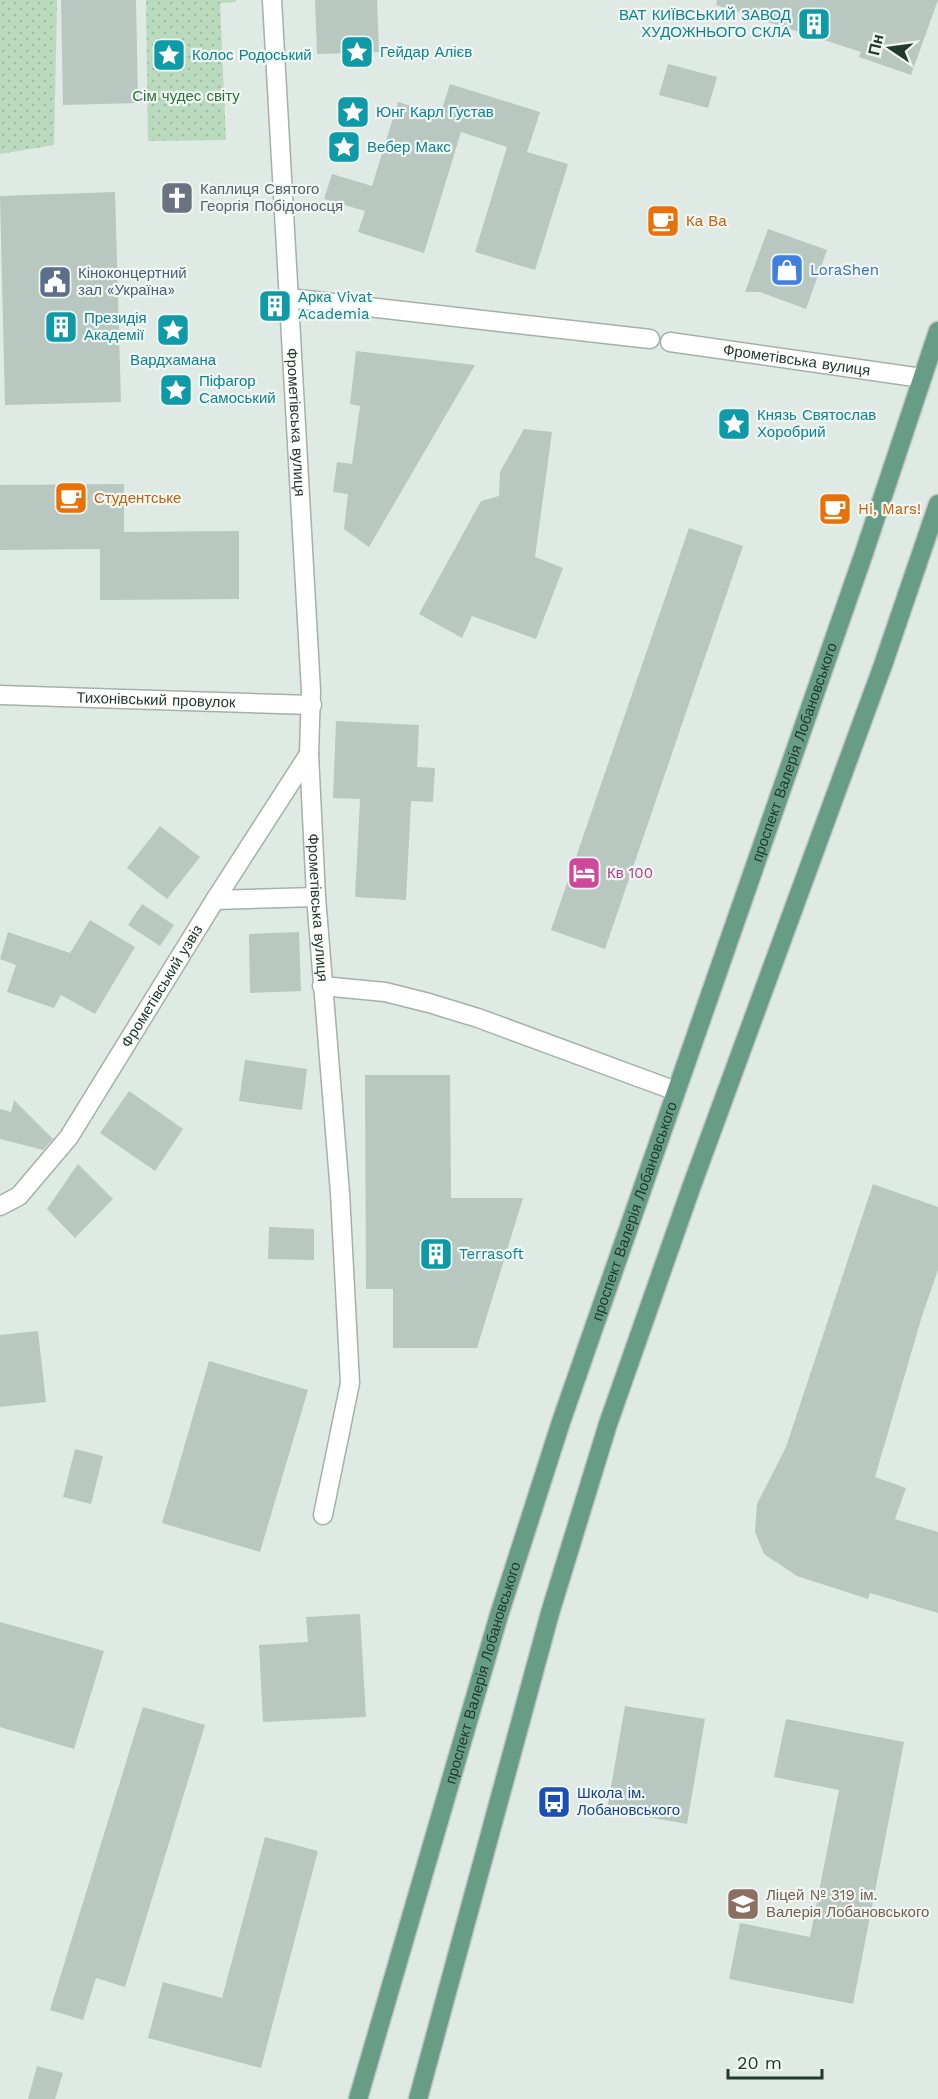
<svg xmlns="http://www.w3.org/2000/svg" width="938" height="2099" font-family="'Work Sans',sans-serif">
<defs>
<pattern id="park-dots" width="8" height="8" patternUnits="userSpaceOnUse" patternTransform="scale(1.5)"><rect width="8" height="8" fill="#badabe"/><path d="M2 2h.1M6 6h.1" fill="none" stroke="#a0bca4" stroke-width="1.8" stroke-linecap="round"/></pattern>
</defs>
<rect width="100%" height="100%" fill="#e0eae4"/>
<!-- park -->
<g fill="url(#park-dots)">
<path d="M 0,0 L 57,0 L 54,145 L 0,154 Z"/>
<path d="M 146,0 L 236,0 L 236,2 L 220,3 L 226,140 L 148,141 Z"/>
</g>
<!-- building -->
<g fill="#b8c7c0">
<path d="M 61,0 L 136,0 L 138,103 L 63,105 Z"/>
<path d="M 315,0 L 377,0 L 379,52 L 317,54 Z"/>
<path d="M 717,0 L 938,0 L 911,75 L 859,57 L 861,52 L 716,5 Z"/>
<path d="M 668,64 L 717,77 L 708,108 L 659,95 Z"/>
<path d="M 450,84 L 540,112 L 527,152 L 568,164 L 535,270 L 475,252 L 507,147 L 461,132 L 424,253 L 358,232 L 365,211 L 324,199 L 332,174 L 372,186 L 398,102 L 440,115 Z"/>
<path d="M 115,192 L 121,402 L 5,405 L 0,196 Z"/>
<path d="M 768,229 L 827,250 L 806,309 L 760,292 L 745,292 Z"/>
<path d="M 356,351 L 475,365 L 369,547 L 344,529 L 348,494 L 333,492 L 337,462 L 352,464 L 360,406 L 350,404 Z"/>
<path d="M 524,429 L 552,432 L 535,557 L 563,568 L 536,639 L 472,616 L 462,638 L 419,614 L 481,501 L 499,496 L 500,472 Z"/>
<path d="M 124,484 L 124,532 L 239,531 L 239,599 L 100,600 L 100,549 L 0,550 L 0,485 Z"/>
<path d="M 689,528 L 743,546 L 605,949 L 551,930 Z"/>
<path d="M 336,721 L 419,725 L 417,767 L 435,768 L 433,802 L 411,801 L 406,900 L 355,897 L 360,799 L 333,798 Z"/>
<path d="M 160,826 L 200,857 L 167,899 L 127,868 Z"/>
<path d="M 142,904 L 174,925 L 160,946 L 128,925 Z"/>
<path d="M 90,920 L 135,947 L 95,1014 L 61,995 L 54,1008 L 7,992 L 16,965 L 0,959 L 8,932 L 70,953 Z"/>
<path d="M 299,932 L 301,991 L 250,993 L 249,934 Z"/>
<path d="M 245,1060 L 307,1069 L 302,1110 L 239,1101 Z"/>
<path d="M 365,1075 L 450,1075 L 451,1198 L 523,1198 L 477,1348 L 393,1348 L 393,1289 L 366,1289 Z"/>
<path d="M 129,1091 L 183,1129 L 155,1171 L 100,1133 Z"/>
<path d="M 14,1100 L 53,1139 L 43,1150 L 0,1139 L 0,1109 L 11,1112 Z"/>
<path d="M 78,1164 L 113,1199 L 75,1238 L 47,1209 Z"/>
<path d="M 873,1184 L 938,1207 L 938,1270 L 922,1316 L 875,1477 L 906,1488 L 895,1519 L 938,1532 L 938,1613 L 870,1593 L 868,1599 L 797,1576 L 764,1554 L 755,1532 L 757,1504 L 786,1447 Z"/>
<path d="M 269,1227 L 314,1229 L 314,1260 L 268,1259 Z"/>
<path d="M 38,1331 L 46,1402 L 0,1407 L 0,1335 Z"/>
<path d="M 209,1361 L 308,1390 L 260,1552 L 162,1523 Z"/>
<path d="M 75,1449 L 103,1456 L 91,1504 L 63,1497 Z"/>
<path d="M 360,1614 L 366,1717 L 263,1722 L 259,1645 L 308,1642 L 306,1617 Z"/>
<path d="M 0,1622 L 104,1651 L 74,1749 L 0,1727 Z"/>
<path d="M 625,1706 L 705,1719 L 687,1824 L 607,1810 Z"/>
<path d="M 143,1707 L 205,1725 L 125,1987 L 96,1978 L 83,2020 L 50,2010 Z"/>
<path d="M 786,1719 L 904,1742 L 853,2004 L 729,1979 L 740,1923 L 810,1937 L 839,1790 L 774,1777 Z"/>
<path d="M 265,1837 L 318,1851 L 261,2068 L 148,2038 L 163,1982 L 222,1998 Z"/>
<path d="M 37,2066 L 63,2073 L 55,2099 L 28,2099 Z"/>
</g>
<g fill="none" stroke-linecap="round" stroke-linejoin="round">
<defs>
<g id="street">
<path id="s1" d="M 272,0 L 311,691 L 309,754 L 316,897 L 340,1193 L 350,1383 L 323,1515"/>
<path d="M 289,298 L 650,339"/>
<path id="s2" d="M 670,342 L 922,378"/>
<path id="s3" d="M 0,695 L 312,705"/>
<path d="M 215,900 L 316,897"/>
<path d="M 322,986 L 385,992 L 429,1003 L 478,1018 L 676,1091"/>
<path id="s4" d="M 0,1206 L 19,1196 L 69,1137 L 215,900 L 309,754"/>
</g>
<g id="primary">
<path id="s5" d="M 358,2099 L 499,1615 L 561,1422 L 864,553 L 938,331"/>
<path d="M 418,2099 L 550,1613 L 608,1424 L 691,1188 L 883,665 L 938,504"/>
</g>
</defs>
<!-- street casing -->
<use href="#street" stroke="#a3b1aa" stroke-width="21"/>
<!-- primary casing -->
<use href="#primary" stroke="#bdc4c1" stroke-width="21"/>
<!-- street -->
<use href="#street" stroke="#fff" stroke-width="18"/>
<!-- primary -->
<use href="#primary" stroke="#679d87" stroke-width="18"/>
</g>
<!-- icons -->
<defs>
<symbol id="building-square" viewBox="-11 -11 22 22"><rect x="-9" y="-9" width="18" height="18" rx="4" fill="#0f9aa8" stroke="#f0f7f2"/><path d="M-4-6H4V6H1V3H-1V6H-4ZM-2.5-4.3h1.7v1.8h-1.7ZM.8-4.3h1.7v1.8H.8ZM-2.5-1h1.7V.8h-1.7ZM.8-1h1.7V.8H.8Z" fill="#fff"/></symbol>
<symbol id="sight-square" viewBox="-11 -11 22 22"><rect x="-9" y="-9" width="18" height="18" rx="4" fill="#0f9aa8" stroke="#f0f7f2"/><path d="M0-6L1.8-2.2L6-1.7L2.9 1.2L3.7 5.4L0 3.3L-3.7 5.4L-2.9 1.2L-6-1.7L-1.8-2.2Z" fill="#fff"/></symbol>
<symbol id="church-square" viewBox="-11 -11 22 22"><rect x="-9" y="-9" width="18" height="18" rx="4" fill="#6b7280" stroke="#f0f7f2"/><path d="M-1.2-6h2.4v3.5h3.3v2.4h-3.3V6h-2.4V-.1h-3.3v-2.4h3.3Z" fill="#fff"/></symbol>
<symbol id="cafe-square" viewBox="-11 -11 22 22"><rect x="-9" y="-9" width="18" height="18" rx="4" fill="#e8710a" stroke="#f0f7f2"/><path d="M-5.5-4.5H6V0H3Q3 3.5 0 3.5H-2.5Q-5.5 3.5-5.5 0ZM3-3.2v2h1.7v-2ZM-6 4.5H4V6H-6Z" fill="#fff"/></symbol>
<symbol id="shop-square" viewBox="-11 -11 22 22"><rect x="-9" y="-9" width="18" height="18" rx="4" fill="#3f7fe0" stroke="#f0f7f2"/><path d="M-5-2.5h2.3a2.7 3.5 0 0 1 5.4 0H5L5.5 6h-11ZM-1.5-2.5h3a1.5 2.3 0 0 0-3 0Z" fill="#fff"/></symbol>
<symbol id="civic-square" viewBox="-11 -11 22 22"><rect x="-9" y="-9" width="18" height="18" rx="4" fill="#5c6f8a" stroke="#f0f7f2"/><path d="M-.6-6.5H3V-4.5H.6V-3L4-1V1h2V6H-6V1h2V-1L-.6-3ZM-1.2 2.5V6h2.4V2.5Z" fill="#fff"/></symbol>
<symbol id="hotel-square" viewBox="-11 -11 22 22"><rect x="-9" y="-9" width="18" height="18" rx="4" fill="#d1479c" stroke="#f0f7f2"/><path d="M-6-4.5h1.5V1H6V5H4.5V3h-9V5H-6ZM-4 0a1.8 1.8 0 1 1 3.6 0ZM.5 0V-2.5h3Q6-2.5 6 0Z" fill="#fff"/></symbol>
<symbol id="bus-square" viewBox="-11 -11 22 22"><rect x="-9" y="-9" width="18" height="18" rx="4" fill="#1a4fb4" stroke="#f0f7f2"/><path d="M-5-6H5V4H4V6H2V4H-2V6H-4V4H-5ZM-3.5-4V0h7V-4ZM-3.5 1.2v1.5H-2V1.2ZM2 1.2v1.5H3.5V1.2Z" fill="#fff"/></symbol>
<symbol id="school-square" viewBox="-11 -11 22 22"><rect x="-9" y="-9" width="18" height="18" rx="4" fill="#8d6e63" stroke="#f0f7f2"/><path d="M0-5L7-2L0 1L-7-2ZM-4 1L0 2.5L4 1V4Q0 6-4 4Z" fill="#fff"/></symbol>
</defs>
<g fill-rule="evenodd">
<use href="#building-square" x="795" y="5" width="38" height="38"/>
<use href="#sight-square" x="338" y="33" width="38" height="38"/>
<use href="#sight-square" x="150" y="36" width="38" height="38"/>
<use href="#sight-square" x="334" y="93" width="38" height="38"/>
<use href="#sight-square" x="325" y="128" width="38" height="38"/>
<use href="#church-square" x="158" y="179" width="38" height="38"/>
<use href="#cafe-square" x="644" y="202" width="38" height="38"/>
<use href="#shop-square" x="768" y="251" width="38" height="38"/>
<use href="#civic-square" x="36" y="263" width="38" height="38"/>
<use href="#building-square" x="256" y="287" width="38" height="38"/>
<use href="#building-square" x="42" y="308" width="38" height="38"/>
<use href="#sight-square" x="154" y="311" width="38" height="38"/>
<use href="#sight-square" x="157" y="371" width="38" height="38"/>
<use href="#sight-square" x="715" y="405" width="38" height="38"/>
<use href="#cafe-square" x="52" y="479" width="38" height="38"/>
<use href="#cafe-square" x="816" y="490" width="38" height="38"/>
<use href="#hotel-square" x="565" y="854" width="38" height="38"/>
<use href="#building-square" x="417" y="1235" width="38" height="38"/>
<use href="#bus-square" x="535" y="1783" width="38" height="38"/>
<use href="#school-square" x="724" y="1885" width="38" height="38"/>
</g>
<g text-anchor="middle" stroke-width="4.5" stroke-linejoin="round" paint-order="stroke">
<!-- culture labels -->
<g font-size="15" fill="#0d838f" stroke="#f0f7f2" text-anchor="start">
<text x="791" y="20" text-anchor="end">ВАТ КИЇВСЬКИЙ ЗАВОД<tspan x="791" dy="17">ХУДОЖНЬОГО СКЛА</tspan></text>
<text x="380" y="57">Гейдар Алієв</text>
<text x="192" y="60">Колос Родоський</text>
<text x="376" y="117">Юнг Карл Густав</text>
<text x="367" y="152">Вебер Макс</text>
<text x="298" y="302">Арка Vivat<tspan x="298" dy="17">Academia</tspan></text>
<text x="84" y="323">Президія<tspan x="84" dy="17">Академії</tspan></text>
<text x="173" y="365" text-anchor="middle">Вардхамана</text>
<text x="199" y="386">Піфагор<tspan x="199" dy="17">Самоський</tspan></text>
<text x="757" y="420">Князь Святослав<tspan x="757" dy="17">Хоробрий</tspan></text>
<text x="459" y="1259">Terrasoft</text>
</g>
<!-- park labels -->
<g font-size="15" fill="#2f6d3e" stroke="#f0f7f2">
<text x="186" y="101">Сім чудес світу</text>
</g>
<!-- worship labels -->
<g font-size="15" fill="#5b616d" stroke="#f0f7f2" text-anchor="start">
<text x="200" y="194">Каплиця Святого<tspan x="200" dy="17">Георгія Побідоносця</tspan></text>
</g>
<!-- food labels -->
<g font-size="15" fill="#c56008" stroke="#f0f7f2" text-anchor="start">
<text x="686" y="226">Ка Ва</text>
<text x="94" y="503">Студентське</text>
<text x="858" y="514">Hi, Mars!</text>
</g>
<!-- shop labels -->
<g font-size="15" fill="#366cbe" stroke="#f0f7f2" text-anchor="start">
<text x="810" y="275">LoraShen</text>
</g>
<!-- service labels -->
<g font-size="15" fill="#4e5e75" stroke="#f0f7f2" text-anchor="start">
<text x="78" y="278">Кіноконцертний<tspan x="78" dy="17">зал «Україна»</tspan></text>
</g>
<!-- street labels -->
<g font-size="15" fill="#22392f" stroke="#f0f7f2">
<text dy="5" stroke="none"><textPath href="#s2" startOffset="128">Фрометівська вулиця</textPath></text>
<text dy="5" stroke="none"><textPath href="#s1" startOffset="423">Фрометівська вулиця</textPath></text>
<text dy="5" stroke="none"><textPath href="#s3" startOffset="156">Тихонівський провулок</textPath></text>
<text dy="5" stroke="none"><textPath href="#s5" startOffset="1416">проспект Валерія Лобановського</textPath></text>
<text dy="5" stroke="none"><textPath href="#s1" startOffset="909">Фрометівська вулиця</textPath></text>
<text dy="5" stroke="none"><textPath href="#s4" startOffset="276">Фрометівський узвіз</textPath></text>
<text dy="5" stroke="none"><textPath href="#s5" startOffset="930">проспект Валерія Лобановського</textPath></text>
<text dy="5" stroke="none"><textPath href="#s5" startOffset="444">проспект Валерія Лобановського</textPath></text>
</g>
<!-- hotel labels -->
<g font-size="15" fill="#b23c85" stroke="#f0f7f2" text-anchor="start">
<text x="607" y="878">Кв 100</text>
</g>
<!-- transit labels -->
<g font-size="15" fill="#164399" stroke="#f0f7f2" text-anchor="start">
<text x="577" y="1798">Школа ім.<tspan x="577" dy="17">Лобановського</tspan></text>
</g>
<!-- education labels -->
<g font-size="15" fill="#785e54" stroke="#f0f7f2" text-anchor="start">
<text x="766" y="1900">Ліцей № 319 ім.<tspan x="766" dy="17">Валерія Лобановського</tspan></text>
</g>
</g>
<!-- north arrow -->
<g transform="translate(890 48) rotate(283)" stroke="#f0f7f2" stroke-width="4.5" paint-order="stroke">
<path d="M0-4.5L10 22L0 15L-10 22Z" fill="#22392f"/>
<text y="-9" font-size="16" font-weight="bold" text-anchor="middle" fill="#22392f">Пн</text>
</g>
<!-- scale -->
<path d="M728 2069v9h94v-9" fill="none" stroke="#22392f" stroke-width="3"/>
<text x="737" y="2069" font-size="18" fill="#22392f" stroke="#f0f7f2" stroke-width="4.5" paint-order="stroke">20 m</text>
</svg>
